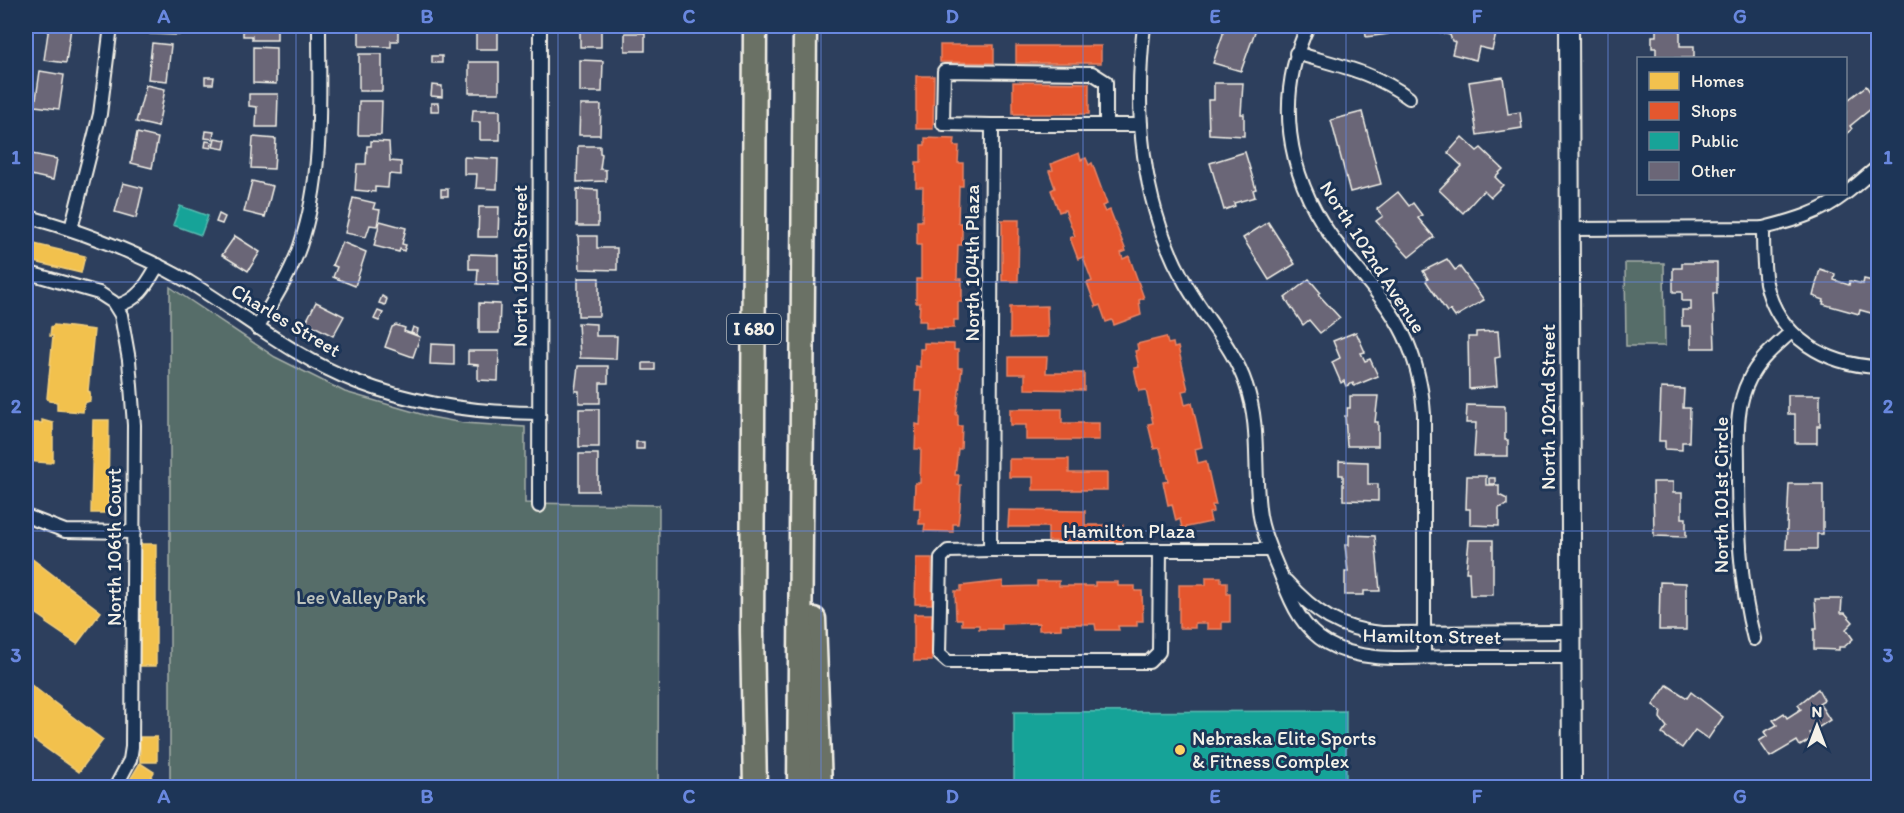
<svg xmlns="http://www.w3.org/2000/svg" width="1904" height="813" font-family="Itim,sans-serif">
<rect width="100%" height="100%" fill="#2d3f5d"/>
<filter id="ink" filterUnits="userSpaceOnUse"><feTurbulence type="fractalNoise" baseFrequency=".0167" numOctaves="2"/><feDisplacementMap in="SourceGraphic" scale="12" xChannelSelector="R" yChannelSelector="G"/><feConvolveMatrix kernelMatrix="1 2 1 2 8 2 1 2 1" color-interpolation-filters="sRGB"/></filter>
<g filter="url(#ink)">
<!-- green -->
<g fill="#576d69" stroke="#a6afa8" stroke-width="1.5">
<path d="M 1625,263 L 1664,263 L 1665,346 L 1626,346 Z"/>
<path d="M 170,287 L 275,357 L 345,392 L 431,417 L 463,423 L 525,427 L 525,503 L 659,505 L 658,787 L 170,788 Z"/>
</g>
<!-- homes -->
<g fill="#f2c14e" stroke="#f3cf7c" stroke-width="1.5">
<path d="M 26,242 L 85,256 L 81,273 L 26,260 Z"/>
<path d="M 54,325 L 94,330 L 88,391 L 90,392 L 90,401 L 84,403 L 83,412 L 57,410 L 57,402 L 49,401 L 47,398 L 53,336 L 50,336 L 51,327 Z"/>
<path d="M 42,420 L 53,423 L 53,461 L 50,463 L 26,461 L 26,423 L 42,423 Z"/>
<path d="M 93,420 L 109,420 L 108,513 L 91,513 Z"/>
<rect x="139" y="544" width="17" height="122"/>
<path d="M 26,554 L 101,612 L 77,644 L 46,623 L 47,621 L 27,607 L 26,608 Z"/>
<path d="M 26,681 L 103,740 L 79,772 L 26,734 Z"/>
<rect x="140" y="737" width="17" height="25"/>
<path d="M 140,763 L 154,772 L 145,788 L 125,788 Z"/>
</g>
<!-- shops -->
<g fill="#e4572e" stroke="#e98566" stroke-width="1.5">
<path d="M 940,45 L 994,45 L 994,63 L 940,62 Z"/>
<rect x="1016" y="46" width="85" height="17"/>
<path d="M 916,76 L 934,76 L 933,129 L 916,129 Z"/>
<path d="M 1013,82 L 1089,83 L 1089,114 L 1013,114 Z"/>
<path d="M 925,138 L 955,139 L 954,146 L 959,146 L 958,163 L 963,163 L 963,186 L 959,186 L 958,223 L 962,223 L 962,245 L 958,245 L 957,279 L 962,279 L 962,302 L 958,302 L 958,320 L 954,320 L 954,328 L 926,328 L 926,321 L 919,321 L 920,303 L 916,303 L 916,279 L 921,279 L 921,245 L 917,245 L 917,221 L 922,221 L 923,187 L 916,187 L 916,162 L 921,162 L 921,145 L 925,145 Z"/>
<path d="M 1079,153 L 1081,160 L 1086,158 L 1089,165 L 1092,163 L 1107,204 L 1102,206 L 1105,212 L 1110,210 L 1126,251 L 1121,253 L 1123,259 L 1129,256 L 1144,298 L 1139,300 L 1141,315 L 1114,325 L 1112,320 L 1106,322 L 1100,305 L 1096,307 L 1087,283 L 1092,281 L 1083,257 L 1078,259 L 1070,238 L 1075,236 L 1065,210 L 1059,212 L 1051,190 L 1055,188 L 1049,171 L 1053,170 L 1051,164 Z"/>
<path d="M 1002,220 L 1019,220 L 1018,281 L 1002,281 Z"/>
<path d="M 1047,306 L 1048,337 L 1010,338 L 1010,307 Z"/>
<path d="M 1166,337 L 1168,344 L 1173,343 L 1174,348 L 1178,347 L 1188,390 L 1182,391 L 1185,405 L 1192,403 L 1202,447 L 1195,449 L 1198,463 L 1206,461 L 1216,505 L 1212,505 L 1213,512 L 1209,513 L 1211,522 L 1182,528 L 1180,519 L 1176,521 L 1172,504 L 1168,505 L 1163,482 L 1168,481 L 1160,448 L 1154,449 L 1148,424 L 1153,423 L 1146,390 L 1139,391 L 1134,368 L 1139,367 L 1135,351 L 1138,350 L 1137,344 Z"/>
<path d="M 924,343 L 954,344 L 954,350 L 958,350 L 958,368 L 962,368 L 956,415 L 958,415 L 958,426 L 962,426 L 961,449 L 958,449 L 955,475 L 959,475 L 958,485 L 961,485 L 960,507 L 958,524 L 953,524 L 953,532 L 924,531 L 925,524 L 919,524 L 920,508 L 914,508 L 915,483 L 920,483 L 921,449 L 915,449 L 916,424 L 920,425 L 922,391 L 915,391 L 916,366 L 920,367 L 920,349 L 924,349 Z"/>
<path d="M 1009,357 L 1047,357 L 1046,373 L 1084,373 L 1084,390 L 1025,389 L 1025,374 L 1009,374 Z"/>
<path d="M 1010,409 L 1062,409 L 1062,423 L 1099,423 L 1099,440 L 1026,440 L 1026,425 L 1010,425 Z"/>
<path d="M 1009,459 L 1069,459 L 1069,473 L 1107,473 L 1107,490 L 1033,490 L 1033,477 L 1009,477 Z"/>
<path d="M 1009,510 L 1085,511 L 1085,525 L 1123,525 L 1122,542 L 1048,541 L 1048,527 L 1008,527 Z"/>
<path d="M 916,558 L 932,558 L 932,604 L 915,604 Z"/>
<path d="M 1206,577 L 1221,577 L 1221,582 L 1227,582 L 1227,594 L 1230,594 L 1230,622 L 1222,622 L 1222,629 L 1207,629 L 1207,623 L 1195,623 L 1195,628 L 1179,628 L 1179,585 L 1206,585 Z"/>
<path d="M 1003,581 L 1003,587 L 1037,586 L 1037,581 L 1059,581 L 1059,586 L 1095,586 L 1095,582 L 1118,582 L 1118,586 L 1135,586 L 1135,591 L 1142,591 L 1143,621 L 1137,621 L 1137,626 L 1118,626 L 1119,630 L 1096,630 L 1095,624 L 1061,624 L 1061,629 L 1039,630 L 1039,623 L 1002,624 L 1002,629 L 979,629 L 979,625 L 962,625 L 962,619 L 956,619 L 955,591 L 961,591 L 961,586 Z"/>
<rect x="914" y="614" width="18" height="47"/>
</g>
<!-- public -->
<g fill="#17a398" stroke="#59bab0" stroke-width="1.5">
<path d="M 180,206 L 208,216 L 201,235 L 173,225 Z"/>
<path d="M 1346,711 L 1346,788 L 1014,788 L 1014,712 Z"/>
</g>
<!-- building -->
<g fill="#6b6677" stroke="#f4f1e8" stroke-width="1.5">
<path d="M 49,26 L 71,27 L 66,63 L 44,60 Z"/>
<path d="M 150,26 L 179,26 L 179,35 L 150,34 Z"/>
<path d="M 243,26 L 277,26 L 277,40 L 252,40 L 252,36 L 243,36 Z"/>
<path d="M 370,26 L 398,26 L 398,41 L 391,41 L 391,47 L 359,46 L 359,27 Z"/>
<rect x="476" y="26" width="22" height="23"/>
<rect x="580" y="26" width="21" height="21"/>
<path d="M 1222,26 L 1257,26 L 1241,71 L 1213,63 L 1223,34 Z"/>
<path d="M 1365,26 L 1397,26 L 1387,26 L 1388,34 L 1366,37 Z"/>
<path d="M 1436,26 L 1498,26 L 1492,50 L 1479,47 L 1476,60 L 1452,54 L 1455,42 L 1452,41 L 1450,35 L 1434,31 Z"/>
<path d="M 1656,26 L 1692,26 L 1680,27 L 1680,46 L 1694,46 L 1694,58 L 1656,58 L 1656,48 L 1652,48 L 1652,36 L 1656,36 Z"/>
<rect x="625" y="33" width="20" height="18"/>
<path d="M 152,43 L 171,45 L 167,81 L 148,79 Z"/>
<path d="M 253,47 L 276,48 L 276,84 L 253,83 Z"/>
<rect x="359" y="54" width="23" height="37"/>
<rect x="432" y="56" width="10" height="7"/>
<path d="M 580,60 L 603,61 L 602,92 L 580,92 Z"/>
<rect x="469" y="62" width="30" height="31"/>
<path d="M 40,71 L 64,75 L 59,109 L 35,106 Z"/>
<path d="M 205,77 L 214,77 L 213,84 L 205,84 Z"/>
<path d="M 1503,77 L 1508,114 L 1520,112 L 1522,128 L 1477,135 L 1469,82 Z"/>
<path d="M 1214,83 L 1243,83 L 1241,114 L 1244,114 L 1244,136 L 1209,134 L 1208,100 L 1214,100 Z"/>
<path d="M 146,85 L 165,89 L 158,127 L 136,122 Z"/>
<path d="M 432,85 L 442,86 L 442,97 L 431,96 Z"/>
<path d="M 1866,86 L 1878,103 L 1850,126 L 1852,129 L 1846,134 L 1846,93 L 1849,99 Z"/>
<path d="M 249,94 L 278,94 L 277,127 L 256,127 L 257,107 L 249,106 Z"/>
<path d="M 359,101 L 382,101 L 381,135 L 358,135 Z"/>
<path d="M 431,103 L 438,103 L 439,111 L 431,111 Z"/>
<path d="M 580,105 L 601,105 L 600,135 L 579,135 Z"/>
<path d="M 473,110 L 500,110 L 500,140 L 480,140 L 480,122 L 472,122 Z"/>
<path d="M 1362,112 L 1381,184 L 1350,192 L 1331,120 Z"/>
<path d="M 206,131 L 214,132 L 213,139 L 205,138 Z"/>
<path d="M 137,133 L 158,138 L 152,168 L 131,163 Z"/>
<path d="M 253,137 L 276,139 L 274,169 L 251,168 Z"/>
<path d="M 1462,137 L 1477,151 L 1481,148 L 1503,169 L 1495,177 L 1503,185 L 1491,197 L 1484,190 L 1463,213 L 1439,190 L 1462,166 L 1448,153 Z"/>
<path d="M 215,138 L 226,140 L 224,149 L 213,147 Z"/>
<path d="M 206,141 L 212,142 L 211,148 L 205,147 Z"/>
<path d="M 371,141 L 389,142 L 390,161 L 401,162 L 401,175 L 389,174 L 388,188 L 375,187 L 375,192 L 355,190 L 357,164 L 366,164 L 367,146 L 371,146 Z"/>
<path d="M 578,146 L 600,146 L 600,153 L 602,154 L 600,169 L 606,170 L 606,181 L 577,182 Z"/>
<path d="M 1245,152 L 1256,189 L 1253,190 L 1255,197 L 1234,203 L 1235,206 L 1224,210 L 1210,163 Z"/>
<path d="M 27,153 L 57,159 L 53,180 L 26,174 Z"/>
<path d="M 464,157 L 498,159 L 497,189 L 476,188 L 477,174 L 464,174 Z"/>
<path d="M 252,181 L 273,186 L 265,217 L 244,212 Z"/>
<path d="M 123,183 L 143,188 L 136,218 L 115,212 Z"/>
<rect x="441" y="189" width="7" height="7"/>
<path d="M 577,189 L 598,190 L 598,226 L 577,226 Z"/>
<path d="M 1398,192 L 1409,206 L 1413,203 L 1422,215 L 1418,218 L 1434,237 L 1409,257 L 1376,221 L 1383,216 L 1377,209 Z"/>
<path d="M 353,198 L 375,203 L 373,209 L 380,210 L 377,226 L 370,225 L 366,237 L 345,233 Z"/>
<path d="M 479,207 L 499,207 L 498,237 L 478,237 Z"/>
<path d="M 219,214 L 225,217 L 222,224 L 216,222 Z"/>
<path d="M 380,221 L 406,228 L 402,244 L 406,245 L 404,251 L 400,249 L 399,252 L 374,246 Z"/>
<path d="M 1268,222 L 1295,264 L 1269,280 L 1243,238 Z"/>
<path d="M 235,236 L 260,252 L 248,271 L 222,255 Z"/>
<path d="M 578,236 L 597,236 L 597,248 L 617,248 L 617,270 L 580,269 Z"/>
<path d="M 342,242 L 366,252 L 355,286 L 333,277 L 337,267 L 332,265 Z"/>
<path d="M 469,254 L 498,255 L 498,285 L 477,284 L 478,269 L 469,269 Z"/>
<path d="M 1447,259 L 1455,270 L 1460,267 L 1484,300 L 1455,317 L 1450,310 L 1447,312 L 1426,281 L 1428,279 L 1423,271 Z"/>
<path d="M 1682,263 L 1717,263 L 1717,293 L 1713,293 L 1715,348 L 1691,348 L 1691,326 L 1682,326 L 1682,310 L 1691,310 L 1691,301 L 1682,301 L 1682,292 L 1673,292 L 1673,268 L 1682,268 Z"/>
<path d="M 1820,269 L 1835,274 L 1834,280 L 1849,285 L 1850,281 L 1863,284 L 1864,279 L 1877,282 L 1878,315 L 1860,310 L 1859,314 L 1823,304 L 1824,300 L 1813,296 Z"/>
<rect x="578" y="278" width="21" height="38"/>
<path d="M 1309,279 L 1320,292 L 1318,294 L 1340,318 L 1320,333 L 1309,320 L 1303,325 L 1285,298 Z"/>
<path d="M 382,296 L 387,299 L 385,305 L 379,303 Z"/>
<path d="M 316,302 L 344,316 L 333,336 L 306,322 Z"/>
<path d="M 479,303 L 500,304 L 499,333 L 479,333 Z"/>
<path d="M 378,311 L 383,313 L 379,321 L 374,319 Z"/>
<path d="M 578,323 L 596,324 L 596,336 L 617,336 L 616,359 L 580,358 Z"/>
<path d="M 396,325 L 405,328 L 404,331 L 420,337 L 413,357 L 385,347 L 392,327 Z"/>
<path d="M 413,327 L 418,329 L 417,335 L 411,333 Z"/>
<path d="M 1498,331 L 1500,357 L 1495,358 L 1497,386 L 1469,389 L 1468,337 L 1476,337 L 1476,332 Z"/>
<path d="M 1356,332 L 1365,352 L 1361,353 L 1365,361 L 1370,359 L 1378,376 L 1354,386 L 1353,383 L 1346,386 L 1344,381 L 1341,383 L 1332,362 L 1340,358 L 1333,341 Z"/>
<path d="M 431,344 L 454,345 L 454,365 L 430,364 Z"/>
<path d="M 468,351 L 499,351 L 498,381 L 478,380 L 478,365 L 468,364 Z"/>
<rect x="643" y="363" width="12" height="7"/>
<path d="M 578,366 L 608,366 L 608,383 L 600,383 L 600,403 L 579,403 L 579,391 L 575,391 Z"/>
<path d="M 1661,388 L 1684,389 L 1683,408 L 1690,408 L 1689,442 L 1682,442 L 1682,450 L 1665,449 L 1665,441 L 1659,441 Z"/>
<path d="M 1788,395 L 1820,395 L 1820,426 L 1817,426 L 1817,443 L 1795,443 L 1795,414 L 1788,414 Z"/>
<path d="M 1350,396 L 1378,396 L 1375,422 L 1378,422 L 1378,446 L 1347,446 L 1345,416 L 1347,416 L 1347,408 L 1350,408 Z"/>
<path d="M 1467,405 L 1505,406 L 1505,440 L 1508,440 L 1508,456 L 1474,456 L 1476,423 L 1466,423 Z"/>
<rect x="579" y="409" width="20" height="38"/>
<rect x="636" y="442" width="8" height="7"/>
<rect x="579" y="454" width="19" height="37"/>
<path d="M 1339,461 L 1368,462 L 1368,484 L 1378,484 L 1378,501 L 1343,500 L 1343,475 L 1339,475 Z"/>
<path d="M 1467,476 L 1486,476 L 1486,485 L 1499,485 L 1499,495 L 1507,499 L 1507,505 L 1499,508 L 1499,526 L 1470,525 L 1470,509 L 1466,509 Z"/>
<rect x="1489" y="478" width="6" height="6"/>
<path d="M 1653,482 L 1673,482 L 1673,493 L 1682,493 L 1682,518 L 1686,518 L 1686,537 L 1654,536 Z"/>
<path d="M 1789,484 L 1823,484 L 1823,534 L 1817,534 L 1817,549 L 1786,549 Z"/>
<path d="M 1349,535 L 1375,536 L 1380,591 L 1364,591 L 1364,595 L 1345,595 L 1345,572 L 1348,572 L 1345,545 L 1349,545 Z"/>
<path d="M 1469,540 L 1493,540 L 1493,595 L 1470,595 L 1469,572 L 1466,572 Z"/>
<path d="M 1660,582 L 1686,583 L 1686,630 L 1659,630 Z"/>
<path d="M 1815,599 L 1842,599 L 1841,613 L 1845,613 L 1853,622 L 1846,629 L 1853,639 L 1844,647 L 1839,647 L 1839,650 L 1814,649 L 1814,629 L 1817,629 Z"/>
<path d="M 1667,685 L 1687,698 L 1691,692 L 1723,717 L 1708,739 L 1695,730 L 1682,748 L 1662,734 L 1667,727 L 1660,718 L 1661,711 L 1653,705 Z"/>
<path d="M 1818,689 L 1824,700 L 1819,703 L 1830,720 L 1810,733 L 1813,738 L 1800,746 L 1797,741 L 1770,757 L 1759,741 L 1767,736 L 1764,732 L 1777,725 L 1773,720 L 1784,713 L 1787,718 L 1801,709 L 1798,705 Z"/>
</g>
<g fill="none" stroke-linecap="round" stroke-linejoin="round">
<defs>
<g id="street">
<path d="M 1144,26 C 1134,110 1141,203 1183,279 C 1202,316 1233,345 1246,385 C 1261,427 1253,472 1260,516 C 1264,540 1275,559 1283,581 C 1292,605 1303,629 1327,643 C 1363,664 1412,657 1452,657 C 1492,657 1532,657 1571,657"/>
<path d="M 1308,26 C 1275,96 1286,173 1331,236 C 1355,269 1386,298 1404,335 C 1416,360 1422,386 1424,414 L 1424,657"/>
<path d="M 1296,53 C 1336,65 1375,72 1409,98"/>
<path d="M 992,125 L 943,124 L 944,71 L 1092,73 L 1106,82 L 1106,125"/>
<path d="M 26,216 C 84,232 137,252 189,282 C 245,316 295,358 357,382 C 415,404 477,413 539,413"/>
<path d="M 1763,228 C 1763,246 1763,266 1766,283 C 1778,338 1827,365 1878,367"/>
<path d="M 71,229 L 100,114 L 111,26"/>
<path d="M 1569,229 L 1763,228 C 1792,221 1821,213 1845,194 C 1857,185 1867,175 1878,167"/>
<path d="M 26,272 L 99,293 L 113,302 L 121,315 L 129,360 L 134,425 L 132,747 L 130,760 L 115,788"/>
<path d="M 116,306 C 139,300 147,284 158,265"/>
<path d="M 257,328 C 273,301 290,275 300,246 C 324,175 319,99 319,26"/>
<path d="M 539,506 L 540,26"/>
<path d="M 26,516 L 65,531 L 134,532"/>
<path d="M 990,550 L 992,125 L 1141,125"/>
<path d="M 1160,550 L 1159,652 L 1149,662 L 948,662 L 939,654 L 941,558 L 948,551 L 990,550 L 1269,550"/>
<path d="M 1286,581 C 1314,612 1340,630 1382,633 L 1571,632"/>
<path d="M 1754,639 C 1739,581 1738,525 1738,466 C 1738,437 1735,407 1749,380 C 1758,360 1775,347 1791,332"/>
</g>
<path id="secondary" d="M 1569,26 L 1572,788"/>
<g id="highway">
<path d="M 814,619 L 820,788"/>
<path d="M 755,788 L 752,632 L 755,26"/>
<path d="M 799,788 L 805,26"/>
</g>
</defs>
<!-- street casing -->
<use href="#street" stroke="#f4f1e8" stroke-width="16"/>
<!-- secondary casing -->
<use href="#secondary" stroke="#f4f1e8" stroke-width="22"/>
<!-- highway casing -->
<use href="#highway" stroke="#f4f1e8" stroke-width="27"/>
<!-- street -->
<use href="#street" stroke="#1d3557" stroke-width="12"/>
<!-- secondary -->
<use href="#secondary" stroke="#1d3557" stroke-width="18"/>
<!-- highway -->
<use href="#highway" stroke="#6b7165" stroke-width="22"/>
</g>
</g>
<!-- grid -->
<path fill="none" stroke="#6887de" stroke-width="1.5" stroke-opacity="0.55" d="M 296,26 L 296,788M 558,26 L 558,788M 821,26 L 821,788M 1083,26 L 1083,788M 1346,26 L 1346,788M 1608,26 L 1608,788M 26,282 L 1878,282M 26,531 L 1878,531"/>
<!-- markers -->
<circle fill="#ffd166" stroke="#1d3557" stroke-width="2" cx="1180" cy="750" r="6"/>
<g text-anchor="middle" stroke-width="6" stroke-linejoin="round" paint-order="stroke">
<!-- shield labels -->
<rect fill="#1d3557" stroke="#b4b9bc" stroke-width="1.5" x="727" y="314" width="54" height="30" rx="4.5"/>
<g font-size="18" font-weight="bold" fill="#f4f1e8">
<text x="754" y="335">I 680</text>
</g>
<!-- street labels -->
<g font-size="20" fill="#f4f1e8" stroke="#1d3557">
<text transform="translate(1373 257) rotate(57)" y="7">North 102nd Avenue</text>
<text transform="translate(972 263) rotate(-90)" y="7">North 104th Plaza</text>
<text transform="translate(520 266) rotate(-90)" y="7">North 105th Street</text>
<text transform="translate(286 320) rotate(31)" y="7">Charles Street</text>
<text transform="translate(1548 407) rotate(-90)" y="7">North 102nd Street</text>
<text transform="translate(1721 495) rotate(-90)" y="7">North 101st Circle</text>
<text x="1129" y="538">Hamilton Plaza</text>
<text transform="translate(114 547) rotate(-90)" y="7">North 106th Court</text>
<text transform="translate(1432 636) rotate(1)" y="7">Hamilton Street</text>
</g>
<!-- park labels -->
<g font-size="20" fill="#bdc3bc" stroke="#1d3557">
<text x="361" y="604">Lee Valley Park</text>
</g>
<!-- poi labels -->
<g font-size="20" fill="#f4f1e8" stroke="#1d3557" text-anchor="start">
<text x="1192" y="745">Nebraska Elite Sports<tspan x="1192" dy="23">&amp; Fitness Complex</tspan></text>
</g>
</g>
<!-- margin -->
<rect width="1904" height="813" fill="none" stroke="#1d3557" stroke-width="66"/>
<!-- legend -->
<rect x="1637" y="57" width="210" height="138" fill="#1d3557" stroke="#738091" stroke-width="1.5"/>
<rect x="1649" y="72" width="30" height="18" fill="#f2c14e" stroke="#738091" stroke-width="1.5"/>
<text x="1691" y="87" font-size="18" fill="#f4f1e8">Homes</text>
<rect x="1649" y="102" width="30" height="18" fill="#e4572e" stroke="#738091" stroke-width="1.5"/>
<text x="1691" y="117" font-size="18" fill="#f4f1e8">Shops</text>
<rect x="1649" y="132" width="30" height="18" fill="#17a398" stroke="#738091" stroke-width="1.5"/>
<text x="1691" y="147" font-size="18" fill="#f4f1e8">Public</text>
<rect x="1649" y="162" width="30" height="18" fill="#6b6677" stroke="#738091" stroke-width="1.5"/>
<text x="1691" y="177" font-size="18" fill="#f4f1e8">Other</text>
<!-- north arrow -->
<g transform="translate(1817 726)" stroke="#1d3557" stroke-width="4.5" paint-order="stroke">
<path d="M0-4.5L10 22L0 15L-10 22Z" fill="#f4f1e8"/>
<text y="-9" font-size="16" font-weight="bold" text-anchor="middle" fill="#f4f1e8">N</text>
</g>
<rect x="33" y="33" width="1838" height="747" fill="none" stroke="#6887de" stroke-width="2"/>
<g font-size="20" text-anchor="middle" font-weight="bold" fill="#6887de">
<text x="164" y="23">A</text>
<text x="427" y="23">B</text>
<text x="689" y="23">C</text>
<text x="952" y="23">D</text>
<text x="1215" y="23">E</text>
<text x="1477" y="23">F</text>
<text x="1740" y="23">G</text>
<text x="16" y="164">1</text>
<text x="1888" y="164">1</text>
<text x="16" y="413">2</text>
<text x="1888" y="413">2</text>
<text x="16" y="662">3</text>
<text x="1888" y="662">3</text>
<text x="164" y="803">A</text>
<text x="427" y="803">B</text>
<text x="689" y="803">C</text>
<text x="952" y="803">D</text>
<text x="1215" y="803">E</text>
<text x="1477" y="803">F</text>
<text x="1740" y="803">G</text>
</g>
</svg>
